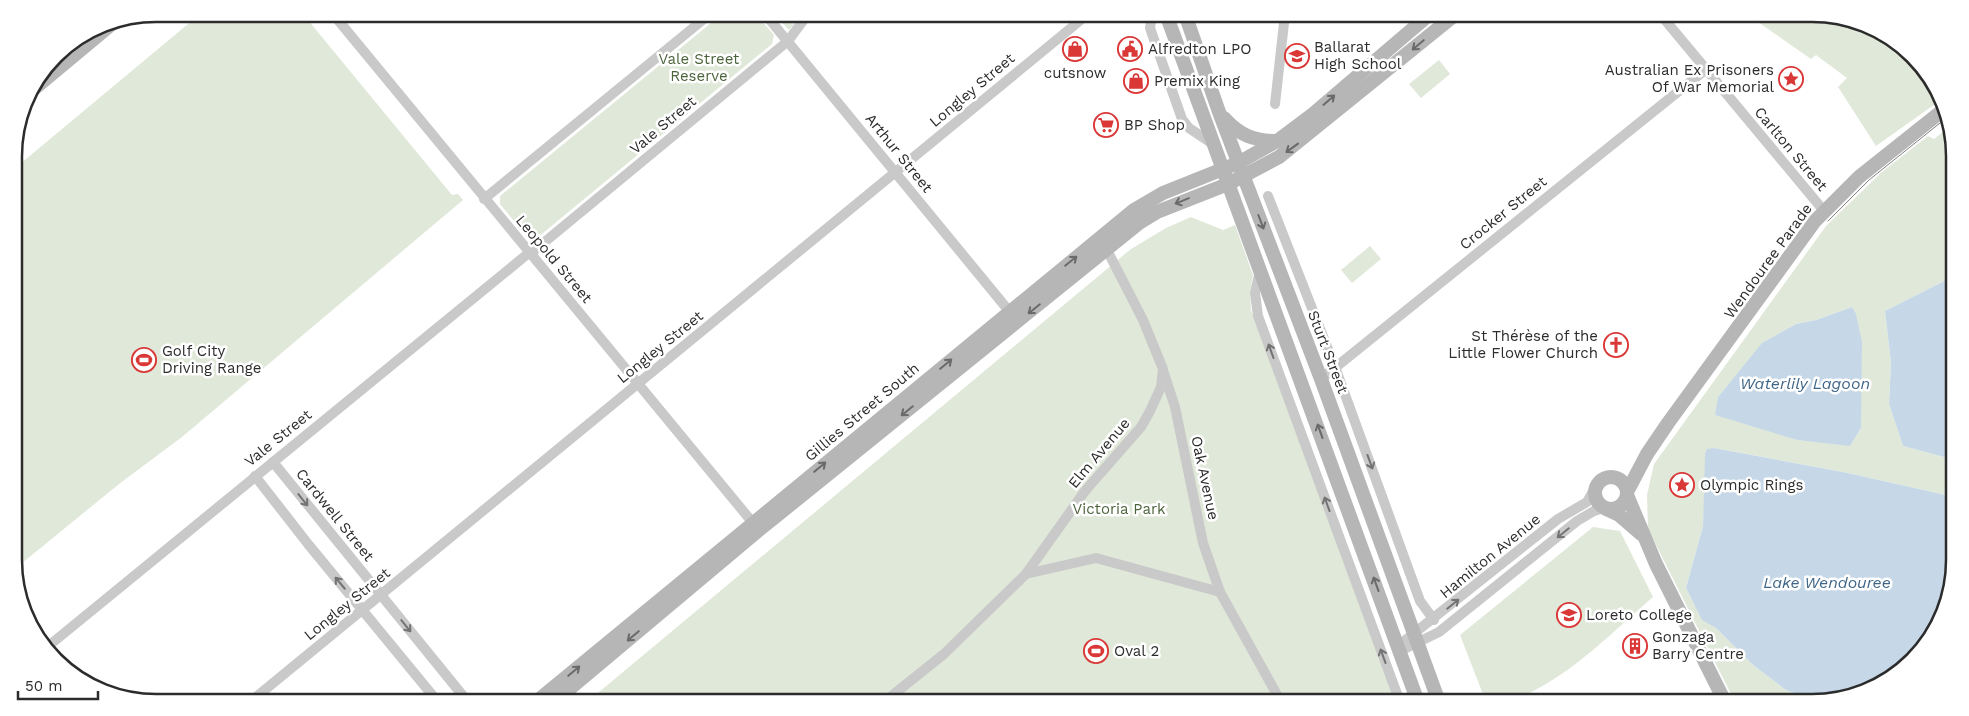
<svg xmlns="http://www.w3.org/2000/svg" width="1969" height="716" font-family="'Work Sans',sans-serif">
<rect width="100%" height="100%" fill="#fff"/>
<!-- green -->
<g fill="#e0e9d9" fill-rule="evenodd">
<path d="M 200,14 L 303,14 L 452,195 L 458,194 L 463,200 L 182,437 L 119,484 L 16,568 L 14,169 Z"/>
<path d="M 722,14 L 756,14 L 774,35 L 772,44 L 537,238 L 529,239 L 500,204 L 500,196 Z"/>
<path d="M 774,14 L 802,14 L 789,30 Z"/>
<path d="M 1751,14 L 1812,14 L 1858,21 L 1920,63 L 1938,102 L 1876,146 L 1838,87 L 1847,78 L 1816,55 L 1811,59 L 1758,22 Z"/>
<path d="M 1439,60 L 1450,74 L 1421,98 L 1409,84 Z"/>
<path d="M 1949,127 L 1954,138 L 1954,276 L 1885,311 L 1891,363 L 1889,404 L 1903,446 L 1955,460 L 1955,497 L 1843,472 L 1714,448 L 1708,450 L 1703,526 L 1686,588 L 1702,619 L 1716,628 L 1753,665 L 1786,690 L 1818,702 L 1735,702 L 1648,529 L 1647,495 L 1654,464 L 1826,226 L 1882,172 L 1928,136 L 1934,139 ZM 1852,307 L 1860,385 L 1861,428 L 1850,445 L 1797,440 L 1757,426 L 1718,397 L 1763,343 L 1796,324 L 1816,320 Z"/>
<path d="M 1191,217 L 1223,230 L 1235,225 L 1253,275 L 1250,293 L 1251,310 L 1397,702 L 587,702 L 1131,249 L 1166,228 Z"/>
<path d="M 1370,246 L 1381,259 L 1352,283 L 1341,270 Z"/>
<path d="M 1593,527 L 1620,531 L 1653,597 C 1611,633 1563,684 1509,701 C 1502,703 1493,702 1486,702 L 1460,635 Z"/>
</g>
<!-- water -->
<g fill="#c6d8e8">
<path d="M 1954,276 L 1955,460 L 1903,446 L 1889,404 L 1891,363 L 1885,311 Z"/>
<path d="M 1852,307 L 1856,314 L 1862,342 L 1861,428 L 1850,446 L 1797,440 L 1715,415 L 1718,397 L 1762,343 L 1796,324 L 1816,320 Z"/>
<path d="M 1714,448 L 1843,472 L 1955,497 L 1955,559 L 1948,605 L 1900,673 L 1818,702 L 1786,690 L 1753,665 L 1716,628 L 1702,620 L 1686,588 L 1703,526 L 1705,454 L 1707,449 Z"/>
</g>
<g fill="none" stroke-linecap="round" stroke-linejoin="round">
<!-- street -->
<g stroke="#c9c9c9" stroke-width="10">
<path d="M 333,14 L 753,523"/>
<path d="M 765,14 L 1009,311"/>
<path d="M 1152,14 L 1150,28 L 1182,119 L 1189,128 L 1213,144"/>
<path d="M 1660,14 L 1824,211"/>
<path d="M 1275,104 L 1285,14"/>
<path d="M 1268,196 L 1335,367 L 1420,601 L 1434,620"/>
<path d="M 484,199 L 710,14"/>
<path d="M 530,254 L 788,41 L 808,14"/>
<path d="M 1260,270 L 1255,293 L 1258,316 L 1400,702"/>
<path d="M 1164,373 L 1175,407 L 1203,543 L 1220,592"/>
<path d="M 1321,379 L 1705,70"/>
<path d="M 273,462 L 468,702"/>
<path d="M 255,476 L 308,544 L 438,702"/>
<path d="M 1026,574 L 1096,558 L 1220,592 L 1281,702"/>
<path d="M 1398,646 L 1558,519 L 1587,502 L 1596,486"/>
<path d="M 46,648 L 530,252"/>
<path d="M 1400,651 L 1439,632 L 1577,521 L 1594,511 L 1604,508"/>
<path d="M 250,702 L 1088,14"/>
<path d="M 884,702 L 944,654 L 1026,574 L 1085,491 L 1141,427 L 1150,411 L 1161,387 L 1163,369 L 1143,320 L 1107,250"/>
</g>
<!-- secondary -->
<g stroke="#b6b6b6" stroke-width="14">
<path d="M 1166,14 L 1418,702"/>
<path d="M 1185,14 L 1219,112 L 1321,379 L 1439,702"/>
<path d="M 30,92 L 114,22"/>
<path d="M 1224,118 C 1239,135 1254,141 1277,141"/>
<circle cx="1611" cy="493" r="16"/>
<path d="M 1627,492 L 1647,454 L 1668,423 L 1815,221 L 1859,177 L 1942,111"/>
<path d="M 1627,495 L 1656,564 L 1725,702"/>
<path d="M 1606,509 L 1619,515 L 1641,534"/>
<path d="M 536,702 L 1134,210 L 1163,193 L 1238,163 L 1277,141 L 1313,114 L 1430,14"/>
<path d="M 554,702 L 759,530 L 1139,223 L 1157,212 L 1228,184 L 1279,157 L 1456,14"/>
</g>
<!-- tram -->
<path stroke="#818181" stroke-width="1" d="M 1828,221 L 1869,180 L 1945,119"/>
</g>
<!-- one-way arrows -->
<defs><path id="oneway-shaft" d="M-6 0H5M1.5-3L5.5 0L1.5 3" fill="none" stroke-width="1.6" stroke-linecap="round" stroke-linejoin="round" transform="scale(1.25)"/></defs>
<g stroke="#6a6a6a">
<use href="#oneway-shaft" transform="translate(1418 45) rotate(140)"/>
<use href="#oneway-shaft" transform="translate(1329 100) rotate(-41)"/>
<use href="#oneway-shaft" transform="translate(1292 148) rotate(144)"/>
<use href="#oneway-shaft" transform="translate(1182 201) rotate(158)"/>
<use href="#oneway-shaft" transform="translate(1261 222) rotate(69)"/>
<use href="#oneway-shaft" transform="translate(1071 261) rotate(-39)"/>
<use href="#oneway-shaft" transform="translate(1034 309) rotate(141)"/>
<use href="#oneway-shaft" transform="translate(946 364) rotate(-40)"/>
<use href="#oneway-shaft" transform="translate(907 411) rotate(141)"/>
<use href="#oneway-shaft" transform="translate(1320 431) rotate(-110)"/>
<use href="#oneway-shaft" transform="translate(820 467) rotate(-40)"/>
<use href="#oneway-shaft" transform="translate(1376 584) rotate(-110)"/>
<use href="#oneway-shaft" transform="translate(633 636) rotate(140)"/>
<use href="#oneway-shaft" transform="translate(574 671) rotate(-40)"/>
</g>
<g stroke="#737373">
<use href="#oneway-shaft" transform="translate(1271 351) rotate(-110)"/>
<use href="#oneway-shaft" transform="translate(1370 462) rotate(70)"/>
<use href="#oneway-shaft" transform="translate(303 500) rotate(51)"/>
<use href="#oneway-shaft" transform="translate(1327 504) rotate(-110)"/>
<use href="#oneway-shaft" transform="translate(1563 533) rotate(141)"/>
<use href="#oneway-shaft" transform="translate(340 583) rotate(-130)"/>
<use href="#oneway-shaft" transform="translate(1453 604) rotate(-39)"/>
<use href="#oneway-shaft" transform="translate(406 626) rotate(51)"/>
<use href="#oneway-shaft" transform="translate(1383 656) rotate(-110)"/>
</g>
<!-- icons -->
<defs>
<symbol id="shop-ring" viewBox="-11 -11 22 22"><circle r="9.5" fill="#fff" stroke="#da3737" stroke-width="1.5"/><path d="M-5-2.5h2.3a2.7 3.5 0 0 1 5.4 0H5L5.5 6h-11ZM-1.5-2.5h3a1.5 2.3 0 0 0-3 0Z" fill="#da3737"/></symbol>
<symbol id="civic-ring" viewBox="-11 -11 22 22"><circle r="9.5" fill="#fff" stroke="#da3737" stroke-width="1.5"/><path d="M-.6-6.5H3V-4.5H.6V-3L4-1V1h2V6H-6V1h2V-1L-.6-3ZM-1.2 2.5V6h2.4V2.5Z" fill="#da3737"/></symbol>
<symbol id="school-ring" viewBox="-11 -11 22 22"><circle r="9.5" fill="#fff" stroke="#da3737" stroke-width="1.5"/><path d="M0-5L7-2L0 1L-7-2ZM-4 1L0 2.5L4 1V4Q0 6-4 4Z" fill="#da3737"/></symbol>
<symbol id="sight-ring" viewBox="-11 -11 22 22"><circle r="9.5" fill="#fff" stroke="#da3737" stroke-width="1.5"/><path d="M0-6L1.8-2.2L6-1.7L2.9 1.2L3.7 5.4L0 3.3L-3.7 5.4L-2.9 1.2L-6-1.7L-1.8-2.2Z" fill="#da3737"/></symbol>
<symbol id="supermarket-ring" viewBox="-11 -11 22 22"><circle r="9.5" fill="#fff" stroke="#da3737" stroke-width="1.5"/><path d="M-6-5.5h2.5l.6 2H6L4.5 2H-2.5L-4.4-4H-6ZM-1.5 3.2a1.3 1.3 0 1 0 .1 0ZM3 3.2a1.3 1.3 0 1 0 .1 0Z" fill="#da3737"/></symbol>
<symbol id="church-ring" viewBox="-11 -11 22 22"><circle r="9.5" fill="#fff" stroke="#da3737" stroke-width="1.5"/><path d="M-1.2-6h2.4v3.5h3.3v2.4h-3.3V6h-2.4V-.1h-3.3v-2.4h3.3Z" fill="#da3737"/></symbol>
<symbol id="stadium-ring" viewBox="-11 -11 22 22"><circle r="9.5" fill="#fff" stroke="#da3737" stroke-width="1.5"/><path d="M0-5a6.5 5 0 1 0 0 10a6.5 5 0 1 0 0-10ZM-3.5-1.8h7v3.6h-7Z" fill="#da3737"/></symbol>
<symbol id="building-ring" viewBox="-11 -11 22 22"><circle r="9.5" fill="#fff" stroke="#da3737" stroke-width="1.5"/><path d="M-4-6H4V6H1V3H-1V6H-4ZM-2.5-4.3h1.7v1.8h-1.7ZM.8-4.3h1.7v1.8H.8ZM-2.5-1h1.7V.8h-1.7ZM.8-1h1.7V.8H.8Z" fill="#da3737"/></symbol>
</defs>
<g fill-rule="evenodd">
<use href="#shop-ring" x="1061" y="35" width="28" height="28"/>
<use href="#civic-ring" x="1116" y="35" width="28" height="28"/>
<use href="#school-ring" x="1283" y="42" width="28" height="28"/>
<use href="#sight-ring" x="1777" y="65" width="28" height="28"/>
<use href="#shop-ring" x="1122" y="67" width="28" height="28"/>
<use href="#supermarket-ring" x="1092" y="111" width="28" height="28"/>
<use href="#church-ring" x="1602" y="331" width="28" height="28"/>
<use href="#stadium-ring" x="130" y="346" width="28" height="28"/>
<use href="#sight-ring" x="1668" y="471" width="28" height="28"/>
<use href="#school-ring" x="1555" y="601" width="28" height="28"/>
<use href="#building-ring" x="1621" y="632" width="28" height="28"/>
<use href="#stadium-ring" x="1082" y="637" width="28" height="28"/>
</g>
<g text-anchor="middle" stroke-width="5" stroke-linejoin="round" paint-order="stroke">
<!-- poi labels -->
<g font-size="15" fill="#2c2c2c" stroke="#fff" text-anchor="start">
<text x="1314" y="52">Ballarat<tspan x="1314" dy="17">High School</tspan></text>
<text x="1148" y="54">Alfredton LPO</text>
<text x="1774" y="75" text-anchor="end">Australian Ex Prisoners<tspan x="1774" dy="17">Of War Memorial</tspan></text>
<text x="1075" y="78" text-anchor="middle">cutsnow</text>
<text x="1154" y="86">Premix King</text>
<text x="1124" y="130">BP Shop</text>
<text x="1598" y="341" text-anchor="end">St Thérèse of the<tspan x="1598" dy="17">Little Flower Church</tspan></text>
<text x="162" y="356">Golf City<tspan x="162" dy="17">Driving Range</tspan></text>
<text x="1700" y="490">Olympic Rings</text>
<text x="1586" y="620">Loreto College</text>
<text x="1652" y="642">Gonzaga<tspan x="1652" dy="17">Barry Centre</tspan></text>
<text x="1114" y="656">Oval 2</text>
</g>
<!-- park labels -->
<g font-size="15" fill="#4c643c" stroke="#fff">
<text x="699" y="64">Vale Street<tspan x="699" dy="17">Reserve</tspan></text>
<text x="1119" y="514">Victoria Park</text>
</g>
<!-- street labels -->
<g font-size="15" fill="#2c2c2c" stroke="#fff">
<text transform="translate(972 90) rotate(-40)" y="5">Longley Street</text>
<text transform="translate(663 125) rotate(-40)" y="5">Vale Street</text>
<text transform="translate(1791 149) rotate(50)" y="5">Carlton Street</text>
<text transform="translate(899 153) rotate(51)" y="5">Arthur Street</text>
<text transform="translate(1503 213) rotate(-39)" y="5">Crocker Street</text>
<text transform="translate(554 259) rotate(50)" y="5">Leopold Street</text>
<text transform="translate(1768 261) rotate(-54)" y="5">Wendouree Parade</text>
<text transform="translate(660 347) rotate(-39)" y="5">Longley Street</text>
<text transform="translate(1328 352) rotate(69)" y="5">Sturt Street</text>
<text transform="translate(862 412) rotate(-40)" y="5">Gillies Street South</text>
<text transform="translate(278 438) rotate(-39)" y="5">Vale Street</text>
<text transform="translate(1099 453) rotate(-50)" y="5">Elm Avenue</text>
<text transform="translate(1205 478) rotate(78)" y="5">Oak Avenue</text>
<text transform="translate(335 515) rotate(51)" y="5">Cardwell Street</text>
<text transform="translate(1490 556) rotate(-39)" y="5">Hamilton Avenue</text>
<text transform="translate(347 604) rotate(-39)" y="5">Longley Street</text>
</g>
<!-- water labels -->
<g font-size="16" font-style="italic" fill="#3f6688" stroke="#fff">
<text x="1805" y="389">Waterlily Lagoon</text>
<text x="1827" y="588">Lake Wendouree</text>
</g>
</g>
<!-- crop -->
<path d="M0 0H1969V716H0ZM156 22H1812A134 134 0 0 1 1946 156V560A134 134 0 0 1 1812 694H156A134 134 0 0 1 22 560V156A134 134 0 0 1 156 22Z" fill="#fff" fill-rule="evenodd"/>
<path fill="none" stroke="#2c2c2c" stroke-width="2.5" d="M156 22H1812A134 134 0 0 1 1946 156V560A134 134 0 0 1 1812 694H156A134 134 0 0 1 22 560V156A134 134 0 0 1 156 22Z"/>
<!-- scale -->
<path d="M18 691v8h80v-8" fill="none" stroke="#2c2c2c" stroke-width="2.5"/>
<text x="25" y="691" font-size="15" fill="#2c2c2c" stroke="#ffffff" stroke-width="4" paint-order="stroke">50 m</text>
</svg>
